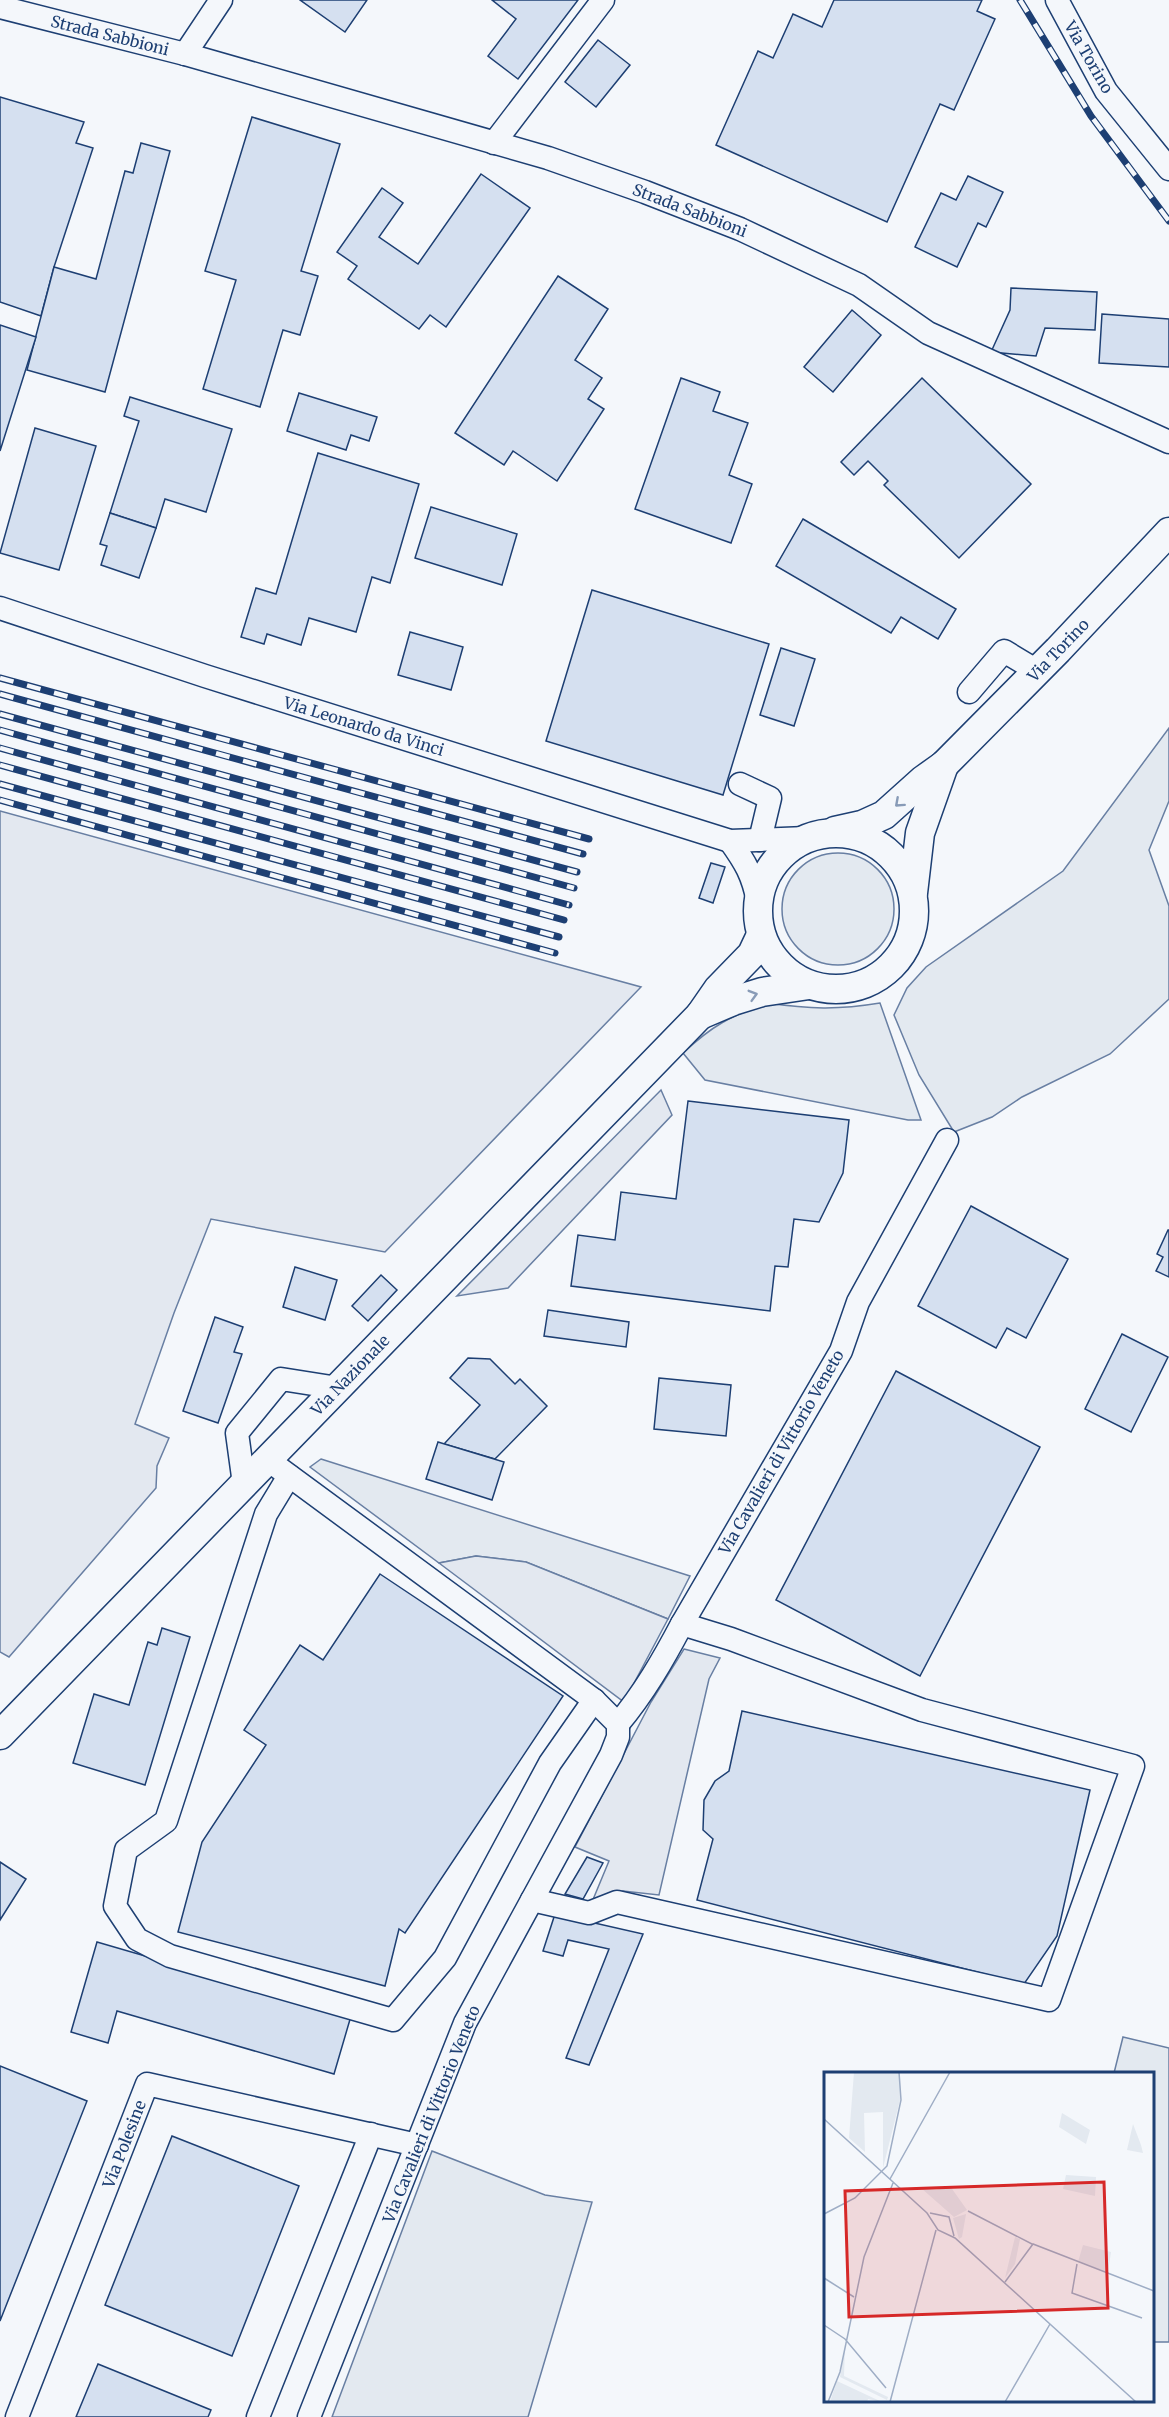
<svg xmlns="http://www.w3.org/2000/svg" width="1169" height="2417" font-family="Merriweather,serif">
<rect width="100%" height="100%" fill="#f4f7fb"/>
<!-- green -->
<g fill="#e3e9f0" stroke="#687fa3" stroke-width="1.5">
<path d="M 1169,728 L 1169,801 L 1149,850 L 1169,906 L 1169,999 L 1110,1054 L 1022,1097 L 992,1117 L 954,1132 L 919,1075 L 894,1015 L 907,988 L 926,967 L 1063,871 Z"/>
<circle cx="838" cy="909" r="56"/>
<path d="M 767,1003 C 809,1009 838,1010 880,1003 L 921,1120 L 908,1120 L 705,1080 L 683,1053 C 713,1025 729,1017 767,1003 Z"/>
<path d="M 321,1459 L 690,1576 L 668,1619 L 526,1562 L 476,1556 L 439,1563 L 310,1467 Z"/>
<path d="M 1123,2037 L 1169,2048 L 1169,2342 L 1153,2342 L 1152,2074 L 1114,2073 Z"/>
<path d="M 432,2151 L 545,2195 L 592,2202 L 528,2417 L 332,2417 Z"/>
</g>
<!-- parking -->
<g fill="#e3e8f0" stroke="#687fa3" stroke-width="1.5">
<path d="M 0,811 L 641,987 L 385,1252 L 211,1219 L 174,1313 L 135,1424 L 169,1438 L 157,1466 L 156,1488 L 9,1657 L 0,1652 Z"/>
<path d="M 661,1090 L 672,1115 L 508,1288 L 457,1296 Z"/>
<path d="M 476,1556 L 526,1562 L 668,1619 L 624,1702 L 439,1563 Z"/>
<path d="M 684,1649 L 720,1658 L 709,1679 L 659,1895 L 623,1891 L 592,1902 L 609,1861 L 575,1847 L 651,1702 Z"/>
</g>
<!-- building -->
<g fill="#d5e0f0" stroke="#1d3f73" stroke-width="1.5">
<path d="M 300,0 L 367,0 L 345,32 Z"/>
<path d="M 492,0 L 578,0 L 518,79 L 488,56 L 516,19 Z"/>
<path d="M 834,0 L 982,0 L 977,11 L 995,19 L 954,110 L 940,104 L 887,222 L 716,145 L 758,51 L 773,58 L 793,14 L 822,27 Z"/>
<path d="M 598,40 L 630,65 L 596,107 L 565,82 Z"/>
<path d="M 0,97 L 84,122 L 76,143 L 93,148 L 54,267 L 41,316 L 0,302 Z"/>
<path d="M 252,117 L 340,144 L 301,271 L 318,276 L 300,335 L 283,330 L 260,407 L 203,389 L 236,280 L 205,271 Z"/>
<path d="M 141,143 L 170,151 L 105,392 L 27,370 L 54,267 L 96,279 L 125,171 L 133,173 Z"/>
<path d="M 481,174 L 530,208 L 446,327 L 430,315 L 419,329 L 348,279 L 357,266 L 337,252 L 382,188 L 403,203 L 379,237 L 418,264 Z"/>
<path d="M 968,176 L 1003,192 L 986,227 L 978,223 L 957,267 L 915,247 L 941,193 L 956,200 Z"/>
<path d="M 558,276 L 608,309 L 575,360 L 602,378 L 588,399 L 604,409 L 557,481 L 513,451 L 504,465 L 455,433 Z"/>
<path d="M 1011,288 L 1097,292 L 1095,330 L 1045,328 L 1036,356 L 991,352 L 1010,310 Z"/>
<path d="M 852,310 L 881,335 L 833,392 L 804,367 Z"/>
<path d="M 1102,314 L 1169,319 L 1169,367 L 1099,363 Z"/>
<path d="M 0,325 L 36,337 L 0,451 Z"/>
<path d="M 681,378 L 720,392 L 713,411 L 748,423 L 729,475 L 752,484 L 731,543 L 635,509 Z"/>
<path d="M 922,378 L 1031,484 L 959,558 L 884,485 L 888,481 L 868,461 L 854,475 L 841,462 Z"/>
<path d="M 299,393 L 377,417 L 369,441 L 351,435 L 346,450 L 287,431 Z"/>
<path d="M 130,397 L 232,429 L 206,512 L 165,499 L 156,528 L 110,513 L 139,421 L 124,416 Z"/>
<path d="M 35,428 L 96,446 L 59,570 L 0,553 Z"/>
<path d="M 318,453 L 419,484 L 390,583 L 372,577 L 356,632 L 309,618 L 301,645 L 267,634 L 264,644 L 241,637 L 256,588 L 276,594 Z"/>
<path d="M 431,507 L 517,534 L 502,585 L 415,558 Z"/>
<path d="M 110,513 L 156,528 L 139,578 L 101,565 L 107,546 L 100,544 Z"/>
<path d="M 803,519 L 956,609 L 938,639 L 901,617 L 891,633 L 776,566 Z"/>
<path d="M 592,590 L 769,644 L 723,795 L 546,741 Z"/>
<path d="M 410,632 L 463,647 L 451,690 L 398,675 Z"/>
<path d="M 781,648 L 815,659 L 794,726 L 760,715 Z"/>
<path d="M 711,863 L 725,867 L 713,903 L 699,898 Z"/>
<path d="M 688,1101 L 849,1120 L 843,1173 L 819,1222 L 794,1219 L 788,1267 L 775,1266 L 770,1311 L 571,1286 L 578,1235 L 615,1240 L 621,1192 L 676,1199 Z"/>
<path d="M 971,1206 L 1068,1259 L 1026,1338 L 1007,1328 L 996,1348 L 918,1306 Z"/>
<path d="M 1168,1230 L 1169,1230 L 1169,1277 L 1156,1271 L 1163,1257 L 1157,1254 Z"/>
<path d="M 295,1267 L 337,1280 L 325,1320 L 283,1307 Z"/>
<path d="M 381,1275 L 397,1290 L 368,1321 L 352,1306 Z"/>
<path d="M 548,1310 L 629,1322 L 626,1347 L 544,1336 Z"/>
<path d="M 215,1317 L 243,1327 L 234,1352 L 242,1354 L 218,1423 L 183,1411 Z"/>
<path d="M 1122,1334 L 1168,1357 L 1131,1432 L 1085,1409 Z"/>
<path d="M 468,1358 L 490,1359 L 515,1384 L 520,1379 L 547,1406 L 495,1459 L 444,1444 L 480,1405 L 450,1378 Z"/>
<path d="M 896,1371 L 1040,1447 L 920,1676 L 776,1600 Z"/>
<path d="M 659,1378 L 731,1385 L 726,1436 L 654,1429 Z"/>
<path d="M 438,1442 L 504,1462 L 492,1500 L 426,1479 Z"/>
<path d="M 380,1574 L 563,1696 L 405,1933 L 399,1929 L 385,1986 L 178,1932 L 202,1842 L 266,1745 L 244,1730 L 300,1645 L 323,1660 Z"/>
<path d="M 162,1628 L 190,1637 L 145,1785 L 73,1763 L 94,1694 L 129,1705 L 148,1642 L 157,1645 Z"/>
<path d="M 742,1711 L 1090,1790 L 1057,1936 L 1024,1984 L 697,1900 L 713,1839 L 703,1830 L 704,1800 L 715,1781 L 729,1771 Z"/>
<path d="M 587,1857 L 603,1863 L 583,1899 L 565,1894 Z"/>
<path d="M 0,1862 L 26,1879 L 0,1920 Z"/>
<path d="M 555,1914 L 643,1934 L 589,2065 L 566,2058 L 609,1949 L 568,1940 L 563,1956 L 543,1951 Z"/>
<path d="M 97,1942 L 351,2016 L 334,2074 L 117,2011 L 108,2043 L 71,2032 Z"/>
<path d="M 0,2066 L 87,2101 L 0,2321 Z"/>
<path d="M 172,2136 L 299,2186 L 232,2356 L 105,2305 Z"/>
<path d="M 98,2364 L 211,2410 L 208,2417 L 76,2417 Z"/>
</g>
<g fill="none" stroke-linecap="round" stroke-linejoin="round">
<defs>
<g id="minor">
<path d="M 1057,0 L 1106,91 L 1169,169"/>
<path d="M 0,7 L 185,54 L 548,158 L 645,192 L 740,229 L 859,285 L 928,333 L 1169,442"/>
<path d="M 185,54 L 221,0"/>
<path d="M 494,143 L 603,0"/>
<path d="M 0,608 L 205,676 L 730,841 L 807,838"/>
<path d="M 969,692 L 1004,651 L 1037,671"/>
<path d="M 740,784 L 770,798 L 760,840"/>
<path d="M 730,841 C 745,862 753,875 758,902"/>
<path d="M 268,1460 L 594,1700 L 618,1724 L 618,1737 L 611,1755 L 465,2023 L 309,2417"/>
<path d="M 289,1476 L 266,1514 L 166,1821 L 126,1850 L 115,1906 L 137,1939 L 170,1956 L 393,2020 L 445,1958 L 550,1763 L 594,1700"/>
<path d="M 244,1484 L 237,1433 L 281,1379 L 338,1388"/>
<path d="M 618,1724 C 644,1693 663,1660 682,1624 L 841,1351 L 858,1302 L 947,1140"/>
<path d="M 532,1900 L 589,1913 L 617,1902 L 1049,2000 L 1133,1766 L 922,1710 L 731,1639 L 682,1624"/>
<path d="M 17,2417 L 147,2084 L 417,2145"/>
<path d="M 258,2417 L 371,2134"/>
</g>
<g id="major">
<path d="M 835,831 L 862,825 L 884,815 L 923,780 L 944,765 L 1058,650 L 1169,532"/>
<circle cx="836" cy="911" r="78"/>
<path d="M 913,893 L 920,833 L 944,765"/>
<path d="M 700,1015 L 733,1001 L 762,992 L 809,985"/>
<path d="M 0,1735 L 700,1015 L 718,989 L 752,954 L 761,935"/>
</g>
</defs>
<!-- minor casing -->
<use href="#minor" stroke="#1d3f73" stroke-width="25"/>
<!-- major casing -->
<use href="#major" stroke="#1d3f73" stroke-width="31"/>
<!-- minor -->
<use href="#minor" stroke="#f4f7fb" stroke-width="22"/>
<!-- major -->
<use href="#major" stroke="#f4f7fb" stroke-width="28"/>
<defs>
<g id="rail">
<path d="M 1020,0 L 1091,116 L 1169,221"/>
<path d="M 0,678 L 589,839"/>
<path d="M 0,694 L 583,854"/>
<path d="M 0,714 L 577,872"/>
<path d="M 0,730 L 574,888"/>
<path d="M 0,748 L 569,905"/>
<path d="M 0,765 L 564,920"/>
<path d="M 0,784 L 559,937"/>
<path d="M 0,800 L 555,953"/>
</g>
</defs>
<!-- rail casing -->
<use href="#rail" stroke="#1d3f73" stroke-width="7"/>
<!-- rail -->
<use href="#rail" stroke="#f4f7fb" stroke-width="4.5" stroke-dasharray="14" stroke-linecap="butt"/>
</g>
<!-- one-way arrows -->
<defs><path id="oneway-chevron" d="M-2-3.5L2.5 0L-2 3.5" fill="none" stroke-width="1.6" stroke-linecap="round" stroke-linejoin="round" transform="scale(1.5)"/></defs>
<g stroke="#889bb7">
<use href="#oneway-chevron" transform="translate(899 803) rotate(138)"/>
<use href="#oneway-chevron" transform="translate(753 995) rotate(-16)"/>
</g>
<g text-anchor="middle" stroke-width="4.5" stroke-linejoin="round" paint-order="stroke">
<!-- street labels -->
<g font-size="16" fill="#1d3f73" stroke="#f4f7fb">
<text transform="translate(110 35) rotate(14)" y="6">Strada Sabbioni</text>
<text transform="translate(1089 57) rotate(60)" y="6">Via Torino</text>
<text transform="translate(690 210) rotate(21)" y="6">Strada Sabbioni</text>
<text transform="translate(1058 650) rotate(-46)" y="6">Via Torino</text>
<text transform="translate(364 726) rotate(17)" y="6">Via Leonardo da Vinci</text>
<text transform="translate(350 1375) rotate(-46)" y="6">Via Nazionale</text>
<text transform="translate(781 1452) rotate(-60)" y="6">Via Cavalieri di Vittorio Veneto</text>
<text transform="translate(431 2114) rotate(-68)" y="6">Via Cavalieri di Vittorio Veneto</text>
<text transform="translate(124 2144) rotate(-69)" y="6">Via Polesine</text>
</g>
</g>
<!-- overview -->
<g transform="translate(824 2072)">
<rect width="330" height="330" fill="#f4f7fb"/>
<path d="M 30,0 L 75,0 L 77,24 L 59,96 L 59,40 L 40,41 L 41,80 L 25,66 ZM 238,41 L 266,58 L 262,72 L 235,55 ZM 309,52 L 317,73 L 319,81 L 303,78 ZM 242,103 L 272,105 L 271,124 L 239,117 ZM 126,114 L 143,138 L 130,145 L 97,116 L 112,118 ZM 142,142 L 138,165 L 135,167 L 129,146 ZM 191,165 L 196,167 L 191,192 L 181,206 ZM 259,173 L 287,180 L 284,200 L 254,190 ZM 21,274 L 20,304 L 64,325 L 63,328 L 16,305 ZM 13,309 L 58,330 L 44,327 L 43,330 L 6,330 Z" fill="#e3e9f0"/>
<path fill="none" stroke="#9eadc5" stroke-width="1.5" d="M 0,47 L 103,141 L 114,158 L 131,166 L 312,330M 66,107 L 126,0M 144,139 L 208,172M 106,141 L 125,145 L 130,164M 0,142 L 31,126 L 63,94 L 77,28 L 75,0M 253,192 L 248,221 L 318,246M 0,206 L 30,225M 181,210 L 209,172 L 330,219M 0,253 L 21,267 L 62,316M 330,294 L 330,314M 4,330 L 16,300 L 40,185 L 69,111M 66,330 L 112,158M 181,330 L 226,252"/>
<path fill="#d62828" fill-opacity="0.15" stroke="#d62828" stroke-width="3" d="M 280,110 L 284,236 L 25,245 L 21,119 Z"/>
<rect width="330" height="330" fill="none" stroke="#1d3f73" stroke-width="3"/>
</g>
</svg>
